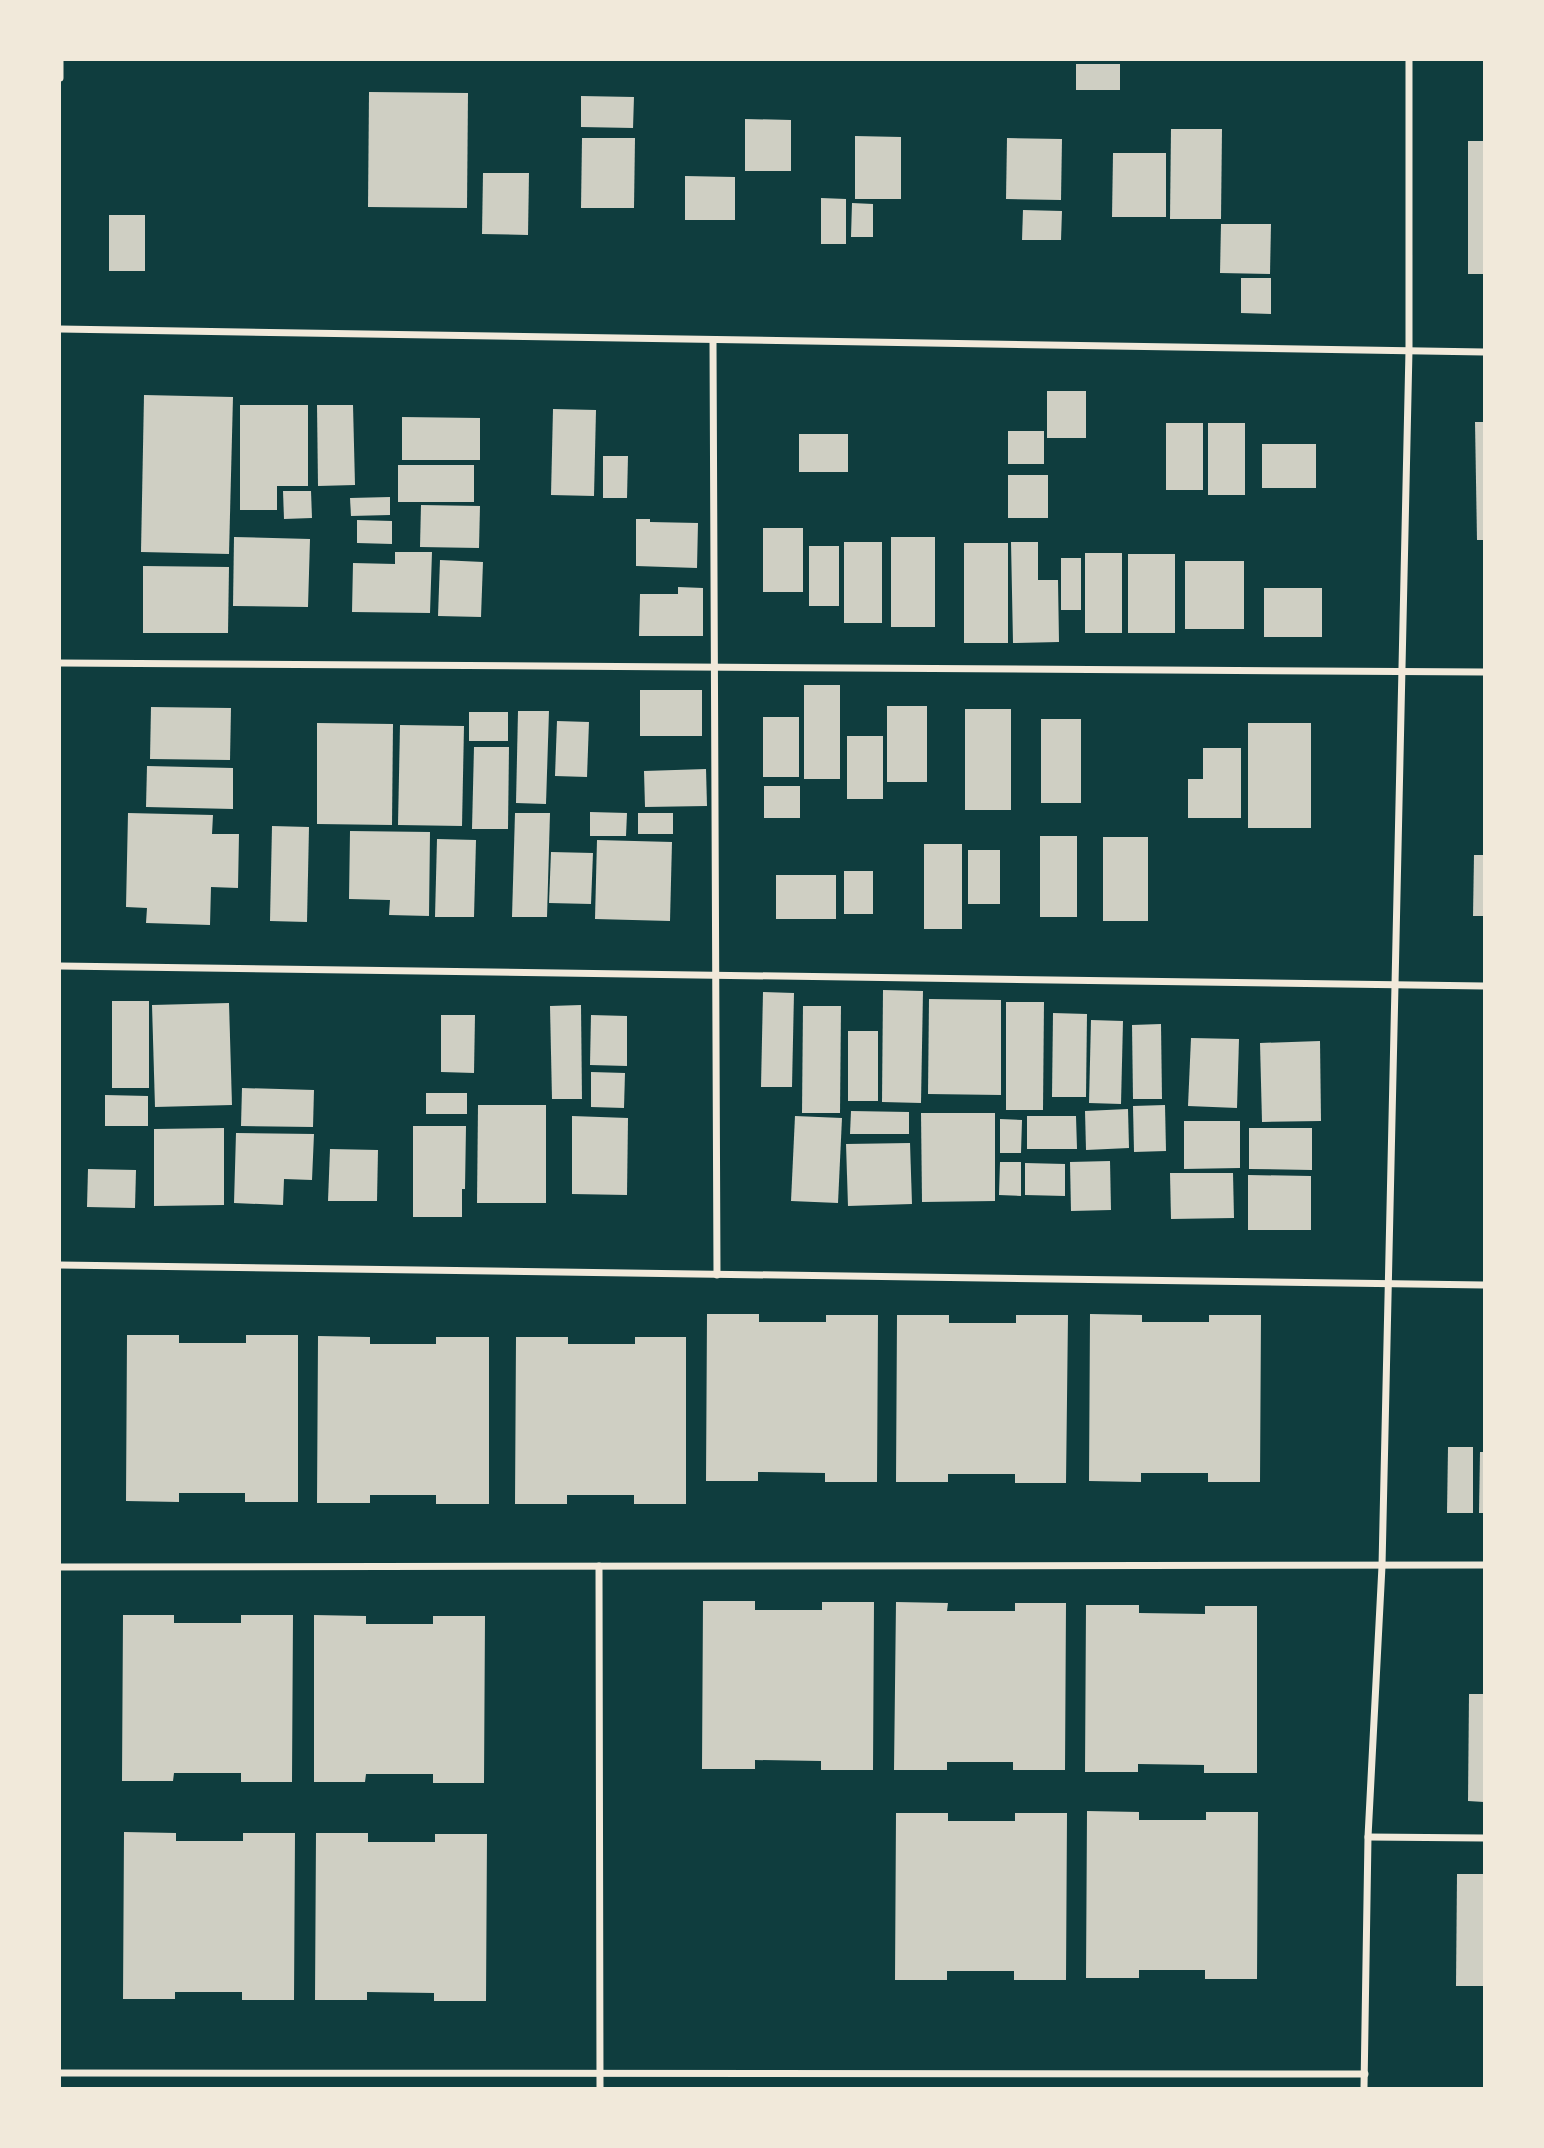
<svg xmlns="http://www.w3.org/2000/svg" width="1544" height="2148" font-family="Helvetica,sans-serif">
<rect width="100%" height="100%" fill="#0f3d3e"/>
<!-- building -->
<g fill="#cfcfc3">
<rect x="1076" y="64" width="44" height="26"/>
<path d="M 369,92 L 468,93 L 467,208 L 368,207 Z"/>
<path d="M 581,96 L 634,97 L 633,128 L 581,127 Z"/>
<path d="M 745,119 L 791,120 L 791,171 L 745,171 Z"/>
<path d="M 1171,129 L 1222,129 L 1221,219 L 1170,219 Z"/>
<path d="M 855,136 L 901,137 L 901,199 L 855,199 Z"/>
<path d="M 582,138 L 635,138 L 634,208 L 581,208 Z"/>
<path d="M 1007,138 L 1062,139 L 1061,200 L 1006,199 Z"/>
<rect x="1468" y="141" width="16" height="133"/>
<path d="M 1113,153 L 1166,153 L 1166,217 L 1112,217 Z"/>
<path d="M 483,173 L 529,173 L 528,235 L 482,234 Z"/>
<path d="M 685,176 L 735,177 L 735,220 L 685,220 Z"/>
<path d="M 821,198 L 846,199 L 846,244 L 821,244 Z"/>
<path d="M 852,203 L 873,204 L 873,237 L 851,237 Z"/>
<path d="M 1023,210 L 1062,211 L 1061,240 L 1022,240 Z"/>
<rect x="109" y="215" width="36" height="56"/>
<path d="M 1221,224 L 1271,224 L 1270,274 L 1220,273 Z"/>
<path d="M 1241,278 L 1271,278 L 1271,314 L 1241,313 Z"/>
<rect x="1047" y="391" width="39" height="47"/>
<path d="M 144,395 L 233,397 L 229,554 L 141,552 Z"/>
<path d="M 240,405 L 308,405 L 308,486 L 277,486 L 277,510 L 240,510 Z"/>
<path d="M 317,405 L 353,405 L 355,485 L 318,486 Z"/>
<path d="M 553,409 L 596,410 L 594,496 L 551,495 Z"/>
<path d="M 402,417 L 480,418 L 480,460 L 402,460 Z"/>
<path d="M 1475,422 L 1484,422 L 1484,540 L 1477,540 Z"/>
<rect x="1166" y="423" width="37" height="67"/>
<rect x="1208" y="423" width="37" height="72"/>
<rect x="1008" y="431" width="36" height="33"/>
<rect x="799" y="434" width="49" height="38"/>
<rect x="1262" y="444" width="54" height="44"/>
<path d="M 603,456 L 628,456 L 627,498 L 603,498 Z"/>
<rect x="398" y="465" width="76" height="37"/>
<rect x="1008" y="475" width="40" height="43"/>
<path d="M 283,491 L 311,491 L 312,518 L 284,519 Z"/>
<path d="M 390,497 L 390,515 L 351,516 L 350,498 Z"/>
<path d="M 421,505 L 480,506 L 479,548 L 420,547 Z"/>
<path d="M 636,519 L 650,519 L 650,522 L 698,523 L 697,568 L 636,566 Z"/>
<path d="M 357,520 L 392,521 L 392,544 L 357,543 Z"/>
<rect x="763" y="528" width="40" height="64"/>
<path d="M 234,537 L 310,539 L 308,607 L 233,606 Z"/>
<rect x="891" y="537" width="44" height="90"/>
<rect x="844" y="542" width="38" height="81"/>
<path d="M 1011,542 L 1038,542 L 1038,580 L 1058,580 L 1059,642 L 1013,643 Z"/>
<rect x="964" y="543" width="44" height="100"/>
<rect x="809" y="546" width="30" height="60"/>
<path d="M 395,552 L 432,552 L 430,613 L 352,612 L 353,563 L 395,564 Z"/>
<rect x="1085" y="553" width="37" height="80"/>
<rect x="1128" y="554" width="47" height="79"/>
<rect x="1061" y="558" width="20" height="52"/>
<path d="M 440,560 L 483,562 L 481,617 L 438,616 Z"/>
<rect x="1185" y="561" width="59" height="68"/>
<path d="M 143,566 L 229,567 L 228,633 L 143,633 Z"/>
<path d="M 678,587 L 703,588 L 703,636 L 639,636 L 640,594 L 678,594 Z"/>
<rect x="1264" y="588" width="58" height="49"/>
<rect x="804" y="685" width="36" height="94"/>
<rect x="640" y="690" width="62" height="46"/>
<rect x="887" y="706" width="40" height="76"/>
<path d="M 151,707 L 231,708 L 230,760 L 150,759 Z"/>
<rect x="965" y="709" width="46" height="101"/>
<path d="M 518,711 L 549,711 L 546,804 L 516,803 Z"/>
<rect x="469" y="712" width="39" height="29"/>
<rect x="763" y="717" width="36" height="60"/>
<rect x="1041" y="719" width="40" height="84"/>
<path d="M 557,721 L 589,722 L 587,777 L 555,776 Z"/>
<path d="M 317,723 L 393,724 L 392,825 L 317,824 Z"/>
<rect x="1248" y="723" width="63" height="105"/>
<path d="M 400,725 L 464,726 L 462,826 L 398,825 Z"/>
<rect x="847" y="736" width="36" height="63"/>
<path d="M 474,747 L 509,747 L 508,829 L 472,829 Z"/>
<path d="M 1203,748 L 1241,748 L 1241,818 L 1188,818 L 1188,779 L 1203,779 Z"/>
<path d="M 147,766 L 233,768 L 233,809 L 146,807 Z"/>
<path d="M 706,769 L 707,806 L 645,807 L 644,771 Z"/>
<rect x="764" y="786" width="36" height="32"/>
<path d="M 590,812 L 627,813 L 626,836 L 590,836 Z"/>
<path d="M 128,813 L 213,815 L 212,834 L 239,834 L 238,888 L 211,887 L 210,925 L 146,923 L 147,908 L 126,907 Z"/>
<path d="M 515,813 L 550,813 L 547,917 L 512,917 Z"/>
<rect x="638" y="813" width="35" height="21"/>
<path d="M 272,826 L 309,827 L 307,922 L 270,921 Z"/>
<path d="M 350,831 L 430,832 L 429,916 L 389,915 L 390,900 L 349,899 Z"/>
<rect x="1040" y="836" width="37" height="81"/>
<rect x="1103" y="837" width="45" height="84"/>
<path d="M 437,839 L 476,840 L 474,917 L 435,917 Z"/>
<path d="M 597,840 L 672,842 L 670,921 L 595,919 Z"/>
<rect x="924" y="844" width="38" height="85"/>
<rect x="968" y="850" width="32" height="54"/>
<path d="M 551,852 L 593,853 L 591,904 L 549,903 Z"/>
<path d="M 1474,855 L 1484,855 L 1484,916 L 1473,916 Z"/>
<rect x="844" y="871" width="29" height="43"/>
<rect x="776" y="875" width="60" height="44"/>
<path d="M 883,990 L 923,991 L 921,1103 L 882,1102 Z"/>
<path d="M 763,992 L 794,993 L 792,1087 L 761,1087 Z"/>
<path d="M 929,999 L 1001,1000 L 1001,1095 L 928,1094 Z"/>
<rect x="112" y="1001" width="37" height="87"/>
<path d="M 1006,1002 L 1044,1002 L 1043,1110 L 1006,1110 Z"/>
<path d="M 229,1003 L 232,1105 L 155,1107 L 152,1005 Z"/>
<path d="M 581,1005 L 582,1099 L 552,1099 L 550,1006 Z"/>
<path d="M 803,1006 L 841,1006 L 840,1113 L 802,1113 Z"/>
<path d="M 1053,1013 L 1087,1014 L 1086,1097 L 1052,1097 Z"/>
<path d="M 441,1015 L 475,1015 L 474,1073 L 441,1072 Z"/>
<path d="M 591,1015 L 627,1016 L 627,1066 L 590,1065 Z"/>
<path d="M 1091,1020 L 1123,1021 L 1121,1104 L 1089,1103 Z"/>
<path d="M 1161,1024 L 1162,1099 L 1133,1099 L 1132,1025 Z"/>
<rect x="848" y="1031" width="30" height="70"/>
<path d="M 1191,1038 L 1239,1039 L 1237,1108 L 1188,1106 Z"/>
<path d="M 1320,1041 L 1321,1121 L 1262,1122 L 1260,1043 Z"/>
<path d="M 591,1072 L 625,1073 L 624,1108 L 591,1107 Z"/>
<path d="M 242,1088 L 314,1090 L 313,1127 L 241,1126 Z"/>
<rect x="426" y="1093" width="41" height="21"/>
<path d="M 105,1095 L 148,1096 L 148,1126 L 105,1126 Z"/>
<path d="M 478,1105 L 546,1105 L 546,1203 L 477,1203 Z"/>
<path d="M 1165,1105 L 1166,1151 L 1134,1152 L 1133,1106 Z"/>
<path d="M 1128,1109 L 1129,1148 L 1086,1150 L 1085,1111 Z"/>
<path d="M 851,1111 L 909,1112 L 909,1134 L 850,1134 Z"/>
<path d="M 921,1113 L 995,1113 L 995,1201 L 922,1202 Z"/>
<path d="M 572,1116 L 628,1118 L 627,1195 L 572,1194 Z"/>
<path d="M 795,1116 L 842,1118 L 838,1203 L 791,1201 Z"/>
<path d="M 1027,1116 L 1076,1116 L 1077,1149 L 1027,1149 Z"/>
<path d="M 1000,1119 L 1022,1120 L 1021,1153 L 1000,1153 Z"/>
<path d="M 1184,1121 L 1240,1121 L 1240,1168 L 1184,1169 Z"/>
<path d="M 413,1126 L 466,1126 L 465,1189 L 462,1189 L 462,1217 L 413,1217 Z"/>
<path d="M 224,1128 L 224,1205 L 154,1206 L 154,1129 Z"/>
<path d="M 1249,1128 L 1312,1128 L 1312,1170 L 1249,1169 Z"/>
<path d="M 236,1133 L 314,1134 L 312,1180 L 284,1179 L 283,1205 L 234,1203 Z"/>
<path d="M 910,1143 L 912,1204 L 848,1206 L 846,1144 Z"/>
<path d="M 330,1149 L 378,1150 L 377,1201 L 328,1201 Z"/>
<path d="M 1110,1161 L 1111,1210 L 1071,1211 L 1070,1162 Z"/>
<path d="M 1000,1162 L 1021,1162 L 1021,1196 L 999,1195 Z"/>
<path d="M 1025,1163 L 1065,1164 L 1065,1196 L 1025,1195 Z"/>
<path d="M 88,1169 L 136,1170 L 135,1208 L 87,1207 Z"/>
<path d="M 1170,1173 L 1233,1173 L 1234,1218 L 1171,1219 Z"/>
<path d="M 1248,1175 L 1311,1176 L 1311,1230 L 1248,1230 Z"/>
<path d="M 707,1314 L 759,1314 L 759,1322 L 826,1322 L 826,1315 L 878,1315 L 877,1482 L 825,1482 L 825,1473 L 758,1472 L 758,1481 L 706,1481 Z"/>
<path d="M 1090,1314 L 1142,1315 L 1142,1322 L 1209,1322 L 1209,1315 L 1261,1315 L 1260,1482 L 1208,1482 L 1208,1473 L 1141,1473 L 1141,1482 L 1089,1481 Z"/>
<path d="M 897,1315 L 949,1315 L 949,1323 L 1016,1323 L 1016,1315 L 1068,1315 L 1066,1483 L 1015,1483 L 1015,1474 L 948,1474 L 948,1482 L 896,1482 Z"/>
<path d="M 127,1335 L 179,1335 L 179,1343 L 246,1343 L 246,1335 L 298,1335 L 298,1502 L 245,1502 L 245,1493 L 179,1493 L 179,1502 L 126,1501 Z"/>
<path d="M 318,1336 L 370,1337 L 370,1344 L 436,1344 L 436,1337 L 489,1337 L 489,1504 L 436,1504 L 436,1495 L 370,1495 L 370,1503 L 317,1503 Z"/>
<path d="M 516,1337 L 568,1337 L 568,1344 L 635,1344 L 635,1337 L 686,1337 L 686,1504 L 634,1504 L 634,1495 L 567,1495 L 567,1504 L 515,1504 Z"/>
<path d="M 1448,1447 L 1473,1447 L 1473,1513 L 1447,1513 Z"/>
<path d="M 1480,1452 L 1484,1452 L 1484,1513 L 1479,1513 Z"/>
<path d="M 703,1601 L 755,1601 L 755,1610 L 822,1610 L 822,1602 L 874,1602 L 873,1770 L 821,1770 L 821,1761 L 755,1760 L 755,1769 L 702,1769 Z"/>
<path d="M 896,1602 L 948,1603 L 947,1611 L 1015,1611 L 1015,1603 L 1066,1603 L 1065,1770 L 1013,1770 L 1013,1762 L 947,1762 L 947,1770 L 894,1770 Z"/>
<path d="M 1086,1605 L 1139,1605 L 1139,1613 L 1205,1614 L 1205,1606 L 1257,1606 L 1257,1773 L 1204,1773 L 1204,1765 L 1138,1764 L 1138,1772 L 1085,1772 Z"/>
<path d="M 123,1615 L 174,1615 L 174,1623 L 241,1623 L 241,1615 L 293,1615 L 292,1782 L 241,1782 L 241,1773 L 174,1773 L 173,1781 L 122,1781 Z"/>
<path d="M 314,1615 L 366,1616 L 366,1624 L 433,1624 L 433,1616 L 485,1616 L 484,1783 L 433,1783 L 433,1774 L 366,1774 L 365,1782 L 314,1782 Z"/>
<path d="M 1469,1694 L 1484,1694 L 1484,1802 L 1468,1801 Z"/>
<path d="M 1087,1811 L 1139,1812 L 1139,1820 L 1206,1820 L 1206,1812 L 1258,1812 L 1257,1979 L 1205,1979 L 1205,1970 L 1139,1970 L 1139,1978 L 1086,1978 Z"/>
<path d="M 896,1813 L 948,1813 L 948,1821 L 1015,1821 L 1015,1813 L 1067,1813 L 1066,1980 L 1014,1980 L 1014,1971 L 947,1971 L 947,1980 L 895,1980 Z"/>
<path d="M 124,1832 L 176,1833 L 176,1841 L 243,1841 L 243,1833 L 295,1833 L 294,2000 L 242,2000 L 242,1992 L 175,1992 L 175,1999 L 123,1999 Z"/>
<path d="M 316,1833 L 368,1833 L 368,1842 L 435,1842 L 435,1834 L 487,1834 L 486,2001 L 434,2001 L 434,1993 L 367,1992 L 367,2000 L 315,2000 Z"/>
<path d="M 1457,1874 L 1484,1874 L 1484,1986 L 1456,1986 Z"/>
</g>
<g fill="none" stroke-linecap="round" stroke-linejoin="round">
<!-- minor -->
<g stroke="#f1e9da" stroke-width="7">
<path d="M 60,78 L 60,60"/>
<path d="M 60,329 L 1484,352"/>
<path d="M 713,340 L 717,1275"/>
<path d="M 60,663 L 1484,672"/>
<path d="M 60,966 L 1484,986"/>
<path d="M 60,1265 L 1484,1285"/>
<path d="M 599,1566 L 600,2088"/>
<path d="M 60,1567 L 1484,1565"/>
<path d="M 1368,1837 L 1484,1838"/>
<path d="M 60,2073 L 1365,2074"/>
<path d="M 1364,2088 L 1368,1837 L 1382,1566 L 1395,985 L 1409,350 L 1409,60"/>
</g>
</g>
<!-- border -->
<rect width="1544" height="2148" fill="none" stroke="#f1e9da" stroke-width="122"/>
</svg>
